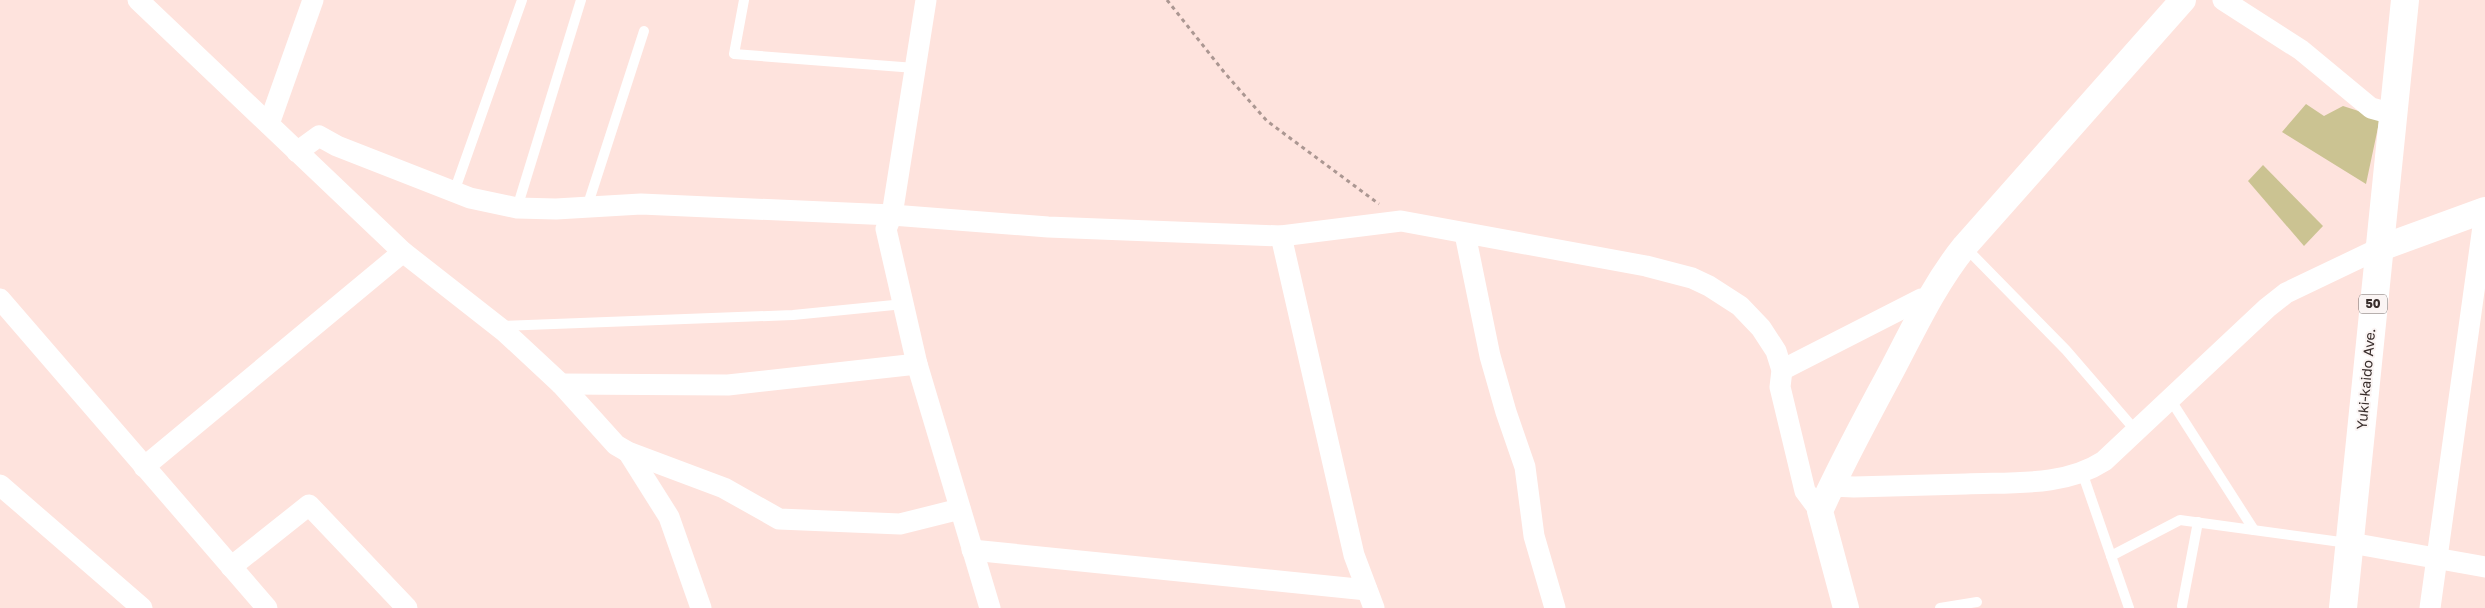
<svg xmlns="http://www.w3.org/2000/svg" width="2485" height="608" font-family="'Golos Text',sans-serif">
<rect width="100%" height="100%" fill="#fee3dd"/>
<!-- green -->
<g fill="#cbc392">
<path d="M 2306,104 L 2324,116 L 2343,106 L 2380,118 L 2366,184 L 2282,132 Z"/>
<path d="M 2263,165 L 2323,226 L 2304,246 L 2248,181 Z"/>
</g>
<g fill="none" stroke-linecap="round" stroke-linejoin="round">
<!-- path -->
<path stroke="#ab9792" stroke-width="3" stroke-dasharray="4 4" stroke-linecap="butt" d="M 1167,0 L 1224,72 L 1267,121 L 1379,204"/>
<!-- service -->
<g stroke="#fff" stroke-width="10">
<path d="M 744,0 L 734,54 L 915,68"/>
<path d="M 454,192 L 522,0"/>
<path d="M 587,207 L 644,31"/>
<path d="M 517,208 L 581,0"/>
<path d="M 1965,247 L 2066,350 L 2136,431"/>
<path d="M 500,326 L 793,315 L 904,304"/>
<path d="M 2170,399 L 2254,530"/>
<path d="M 2082,472 L 2129,608"/>
<path d="M 2111,556 L 2180,520 L 2348,543"/>
<path d="M 2182,606 L 2198,522"/>
<path d="M 1940,608 L 1977,602"/>
</g>
<!-- minor -->
<g stroke="#fff" stroke-width="21">
<path d="M 138,0 L 403,252 L 505,332 L 561,384 L 616,445 L 628,452 L 724,488 L 779,519 L 900,524 L 960,509"/>
<path d="M 926,0 L 892,215 L 886,229 L 917,364 L 990,608"/>
<path d="M 2223,0 L 2301,50 L 2371,108 L 2393,114"/>
<path d="M 269,124 L 313,0"/>
<path d="M 297,152 L 319,136 L 337,146 L 470,198 L 517,208 L 556,209 L 641,204 L 892,215 L 1048,227 L 1281,236 L 1401,221 L 1646,266 L 1692,278 L 1709,286 L 1740,306 L 1761,328 L 1776,351 L 1782,370 L 1780,387 L 1805,491 L 1820,511"/>
<path d="M 1465,234 L 1490,356 L 1506,412 L 1525,467 L 1534,536 L 1555,608"/>
<path d="M 1281,236 L 1354,555 L 1374,608"/>
<path d="M 0,299 L 267,608"/>
<path d="M 1782,370 L 1921,299 L 1928,303"/>
<path d="M 561,384 L 728,385 L 917,364"/>
<path d="M 628,452 L 669,517 L 701,608"/>
<path d="M 144,467 L 403,252"/>
<path d="M 0,485 L 142,608"/>
<path d="M 1831,486 L 1854,487 C 1891,486 1929,485 1966,484 C 2012,482 2064,487 2104,461 L 2267,308 L 2286,293 L 2378,249"/>
<path d="M 2351,543 L 2485,567"/>
<path d="M 972,550 L 1367,590"/>
<path d="M 231,567 L 309,505 L 407,608"/>
<path d="M 2430,608 L 2485,212"/>
</g>
<!-- tertiary -->
<g stroke="#fff" stroke-width="26">
<path d="M 2378,249 L 2485,210"/>
<path d="M 1846,608 L 1820,511 C 1842,462 1868,415 1893,368 C 1915,326 1935,283 1965,246 L 2183,0"/>
</g>
<!-- trunk -->
<path stroke="#fff" stroke-width="28" d="M 2343,608 L 2405,0"/>
</g>
<g text-anchor="middle" stroke-width="4" stroke-linejoin="round" paint-order="stroke">
<!-- shield labels -->
<rect fill="#fbf5f4" stroke="#736a68" stroke-width="1" x="2359" y="294.5" width="28" height="19" rx="4"/>
<g font-size="12" font-weight="bold" fill="#392e2c">
<text x="2373" y="308">50</text>
</g>
<!-- street labels -->
<g font-size="14" fill="#392e2c" stroke="#fbf5f4">
<text transform="translate(2366 379) rotate(-85)" y="5">Yuki-kaido Ave.</text>
</g>
</g>
</svg>
